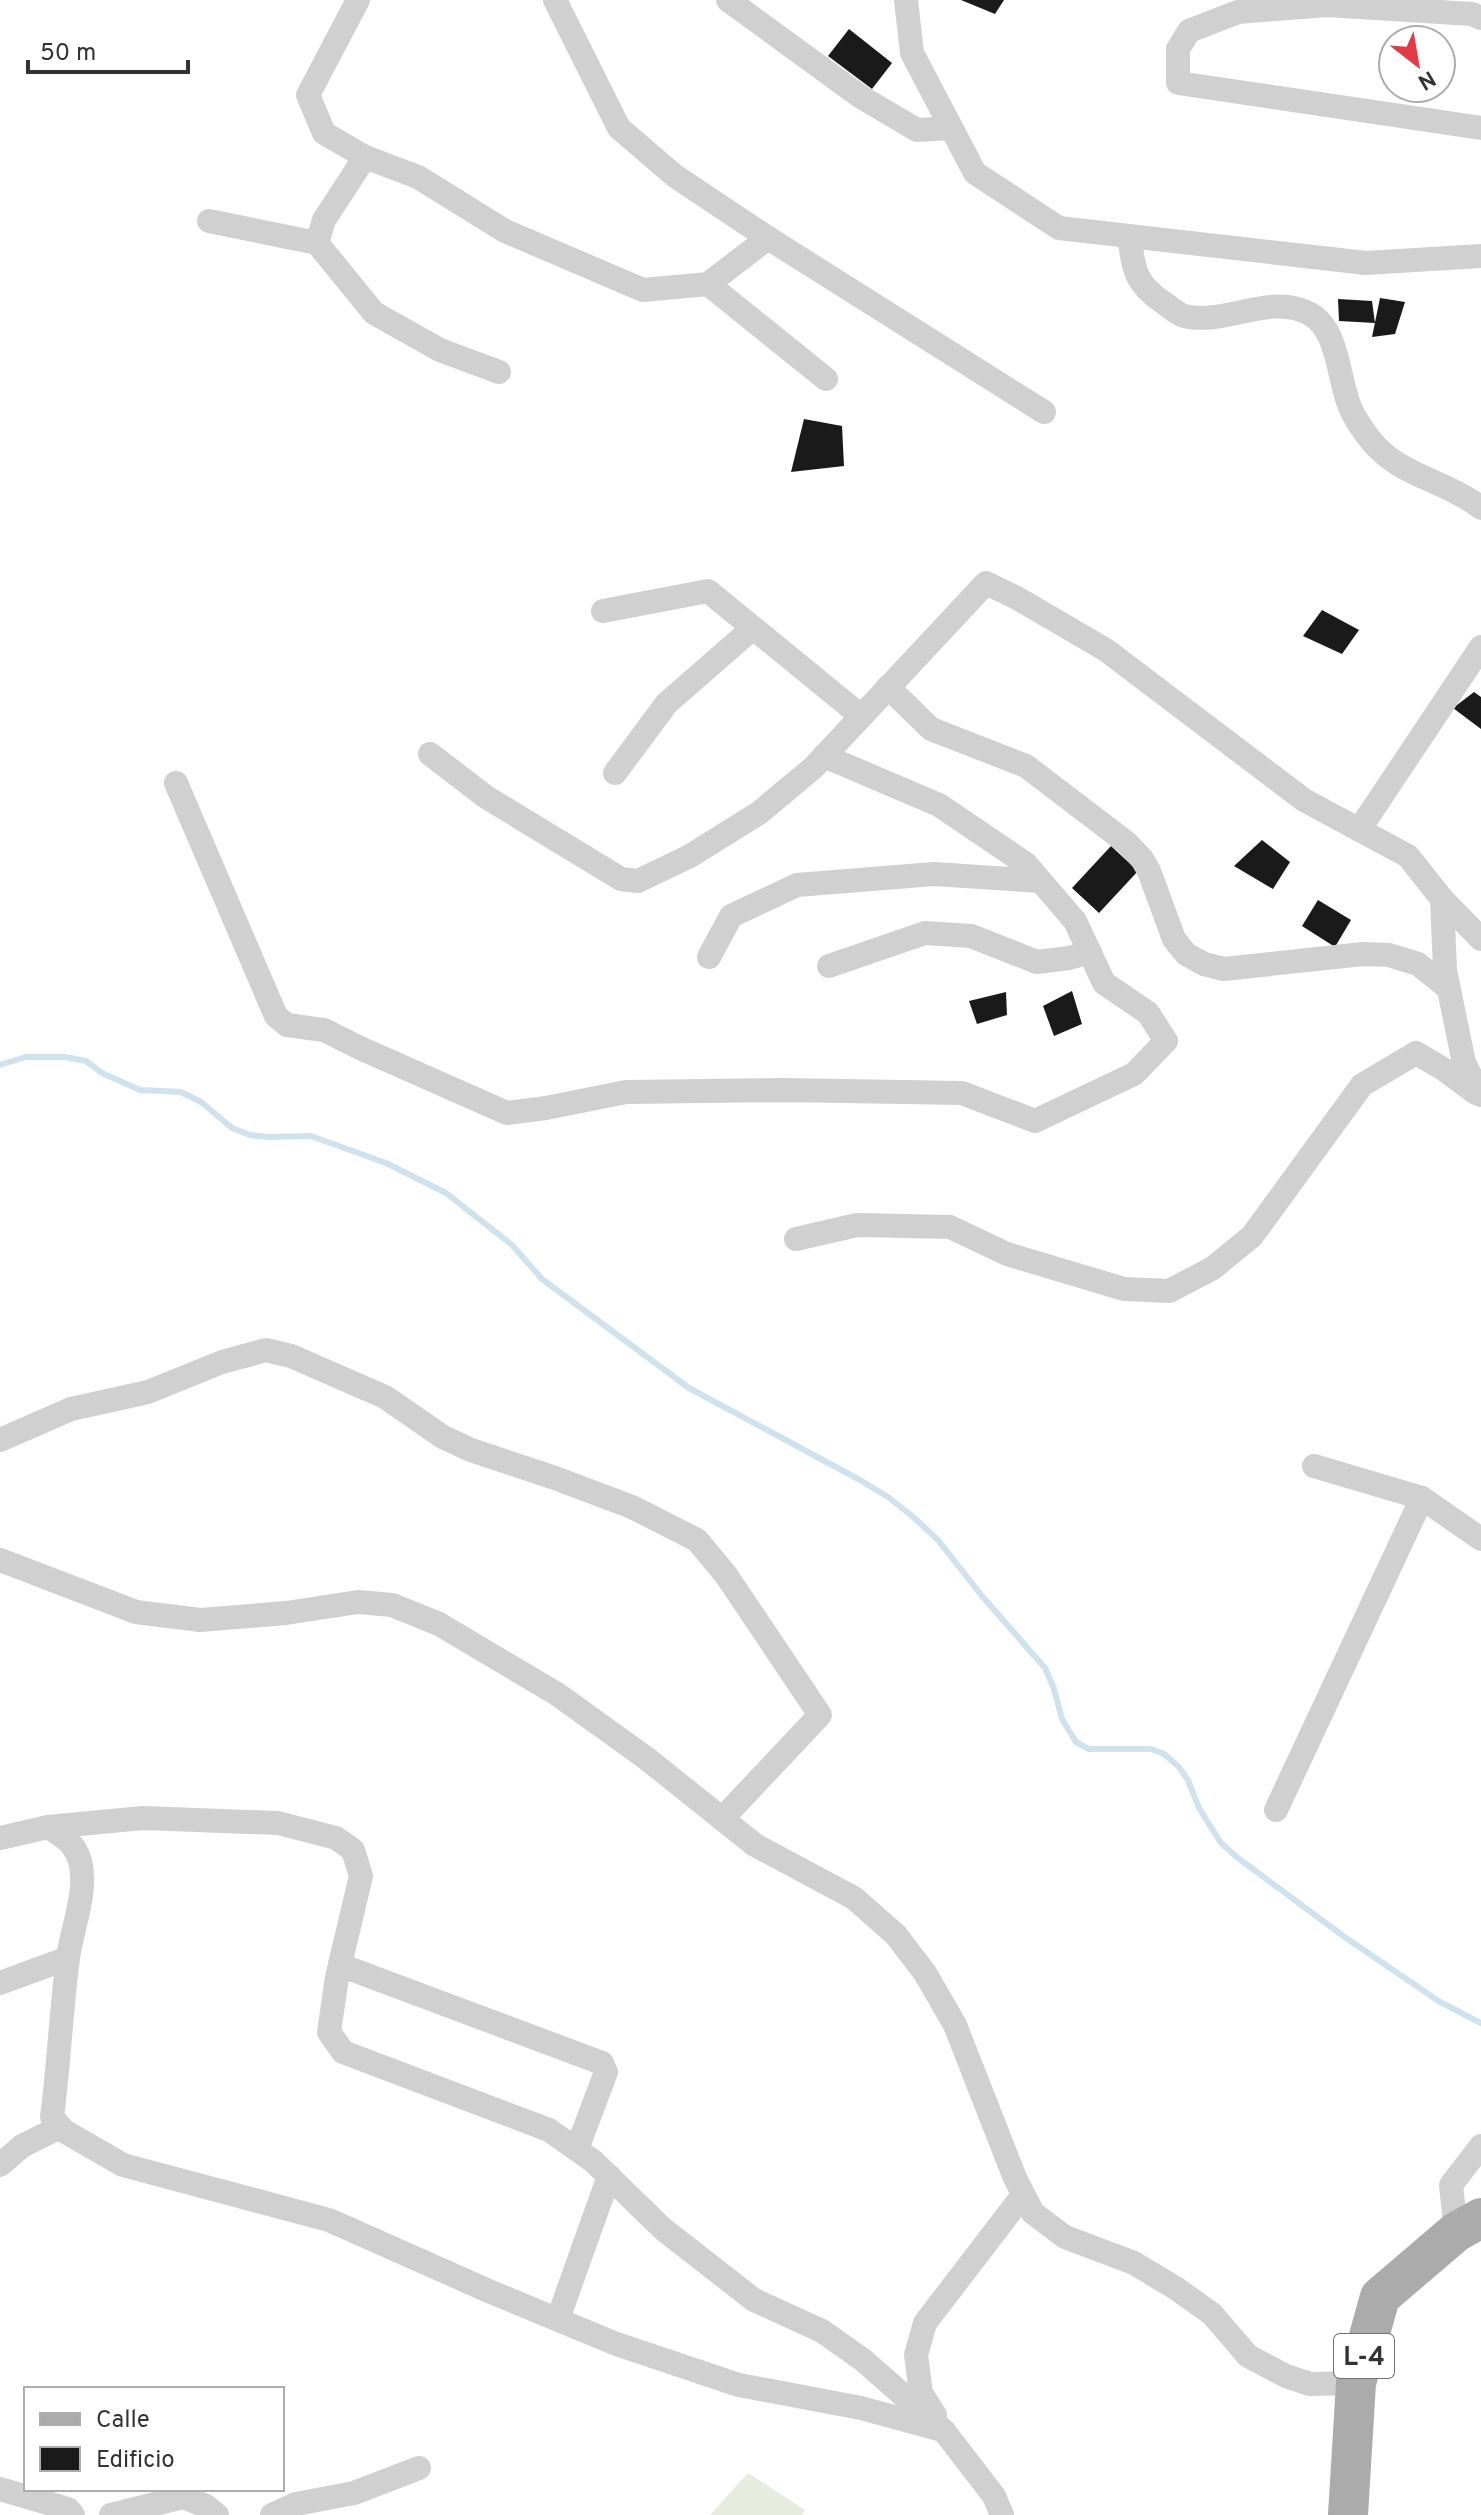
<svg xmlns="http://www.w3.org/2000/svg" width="1481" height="2515" font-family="Overpass,sans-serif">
<rect width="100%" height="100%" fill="#fff"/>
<!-- green -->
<path fill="#e6ecdf" d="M 748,2473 L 805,2510 L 802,2515 L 710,2515 Z"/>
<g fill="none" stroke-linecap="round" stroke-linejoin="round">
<!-- stream -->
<path stroke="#cfe2ee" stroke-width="6" d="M 0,1065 L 26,1057 L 65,1057 L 86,1061 L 102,1073 L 140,1090 L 181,1092 L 201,1102 L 232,1128 L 250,1135 L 269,1137 L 311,1136 L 386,1163 L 446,1193 L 512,1245 L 542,1279 L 689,1388 L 860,1480 L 888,1497 L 911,1515 L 938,1540 L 982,1596 L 1045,1668 L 1054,1689 L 1062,1719 L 1076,1742 L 1089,1749 L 1151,1749 L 1164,1754 L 1178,1766 L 1188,1780 L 1199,1808 L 1221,1843 L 1238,1858 L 1346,1938 L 1440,2002 L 1481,2023"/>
</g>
<!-- building -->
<g fill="#1a1a1a">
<path d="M 961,0 L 1004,0 L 995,14 Z"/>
<path d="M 849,29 L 892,63 L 872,89 L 828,56 Z"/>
<path d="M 1380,298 L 1405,302 L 1395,334 L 1372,337 Z"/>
<path d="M 1338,299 L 1372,301 L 1375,323 L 1339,321 Z"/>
<path d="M 804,419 L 842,426 L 844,466 L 791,472 Z"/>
<path d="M 1322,610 L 1359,630 L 1342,654 L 1303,636 Z"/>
<path d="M 1474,692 L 1481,697 L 1481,729 L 1453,708 Z"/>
<path d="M 1262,840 L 1290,862 L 1273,889 L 1234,866 Z"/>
<path d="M 1111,846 L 1138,871 L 1099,913 L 1072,888 Z"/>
<path d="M 1318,900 L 1351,920 L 1335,947 L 1302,926 Z"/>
<path d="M 1072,991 L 1082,1024 L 1054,1036 L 1043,1006 Z"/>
<path d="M 1006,992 L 1007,1015 L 977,1024 L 969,1001 Z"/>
</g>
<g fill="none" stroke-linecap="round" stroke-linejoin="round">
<!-- minor -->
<g stroke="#d0d0d0" stroke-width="24">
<path d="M 358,0 L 308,95 L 324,133 L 365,157 L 418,177 L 505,231 L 643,290 L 708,284 L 768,238 L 675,176 L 619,128 L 555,0"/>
<path d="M 728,0 L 861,97 L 917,130 L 951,128"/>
<path d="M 906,0 L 912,53 L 975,173 L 1059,228 L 1366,263 L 1481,256"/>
<path d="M 1481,18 L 1472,14 L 1327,5 L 1238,12 L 1189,31 L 1178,49 L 1178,83 L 1481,128"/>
<path d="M 209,221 L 317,243 L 374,313 L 440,350 L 499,372"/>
<path d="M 1129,236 C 1134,269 1134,283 1164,303 C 1170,307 1177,314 1184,316 C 1226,326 1271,292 1310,314 C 1339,330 1338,379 1350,407 C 1354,417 1362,429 1369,438 C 1397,476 1446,480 1481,508"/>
<path d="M 768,238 L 1044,412"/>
<path d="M 317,243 L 324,220 L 365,157"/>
<path d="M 708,284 L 826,379"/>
<path d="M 603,611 L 708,591 L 861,716"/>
<path d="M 888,687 L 931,729 L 1026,766 L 1127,843 L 1142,859 L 1149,871 L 1174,939 L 1186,954 L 1204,964 L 1224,969 L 1363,954 L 1389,955 L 1418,964 L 1448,988"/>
<path d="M 430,754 L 486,797 L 621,879 L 638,881 L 690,856 L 759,813 L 814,767 L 986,583 L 1017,598 L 1106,650 L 1304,800 L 1408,856 L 1442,899 L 1445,970 L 1464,1063 L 1481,1095"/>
<path d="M 615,773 L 667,703 L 753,628"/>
<path d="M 176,783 L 276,1016 L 287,1025 L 324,1030 L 360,1048 L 507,1113 L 546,1108 L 626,1092 L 783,1090 L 962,1093 L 1035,1121 L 1134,1074 L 1166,1041 L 1148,1013 L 1104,983 L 1075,921 L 1026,864 L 939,805 L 824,756"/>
<path d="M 1359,830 L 1481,647"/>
<path d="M 1442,899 L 1481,939"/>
<path d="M 709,957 L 731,916 L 797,885 L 934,874 L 1040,881"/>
<path d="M 829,966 L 925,933 L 971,936 L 1037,962 L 1069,958 L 1090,952"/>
<path d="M 796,1239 L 857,1225 L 950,1227 L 1007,1254 L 1124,1289 L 1169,1291 L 1213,1268 L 1252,1236 L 1362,1085 L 1416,1053 L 1445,1070 L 1476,1093"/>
<path d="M 0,1440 L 71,1409 L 148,1392 L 222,1362 L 266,1350 L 291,1356 L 385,1397 L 443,1437 L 471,1450 L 555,1478 L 632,1507 L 697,1540 L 726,1575 L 820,1715 L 722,1819"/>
<path d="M 1314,1466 L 1422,1498 L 1481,1539"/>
<path d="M 0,1560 L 136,1612 L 200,1620 L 286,1613 L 358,1602 L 392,1605 L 439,1624 L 557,1694 L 646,1758 L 755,1845 L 854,1898 L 896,1935 L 925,1973 L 955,2025 L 1015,2178 L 1033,2213 L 1065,2237 L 1134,2263 L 1177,2289 L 1212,2314 L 1248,2356 L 1286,2376 L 1310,2384 L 1356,2383"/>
<path d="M 1276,1810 L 1422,1498"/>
<path d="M 48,1827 L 143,1818 L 278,1823 L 336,1838 L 353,1850 L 361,1876 L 337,1977 L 329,2032 L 343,2052 L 549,2130 L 593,2161 L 663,2229 L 754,2300 L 822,2331 L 863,2360 L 944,2431 L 994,2496 L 1002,2515"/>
<path d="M 0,1838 L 48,1827 C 63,1836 75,1843 80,1861 C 88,1891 72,1928 68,1958 C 61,2011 59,2064 52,2117 L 64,2131 L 123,2165 L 329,2220 L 491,2292 L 614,2343 L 739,2385 L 861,2408 L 938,2429"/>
<path d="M 340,1965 L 602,2063 L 606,2072 L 577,2149"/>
<path d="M 0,1983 L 68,1958"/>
<path d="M 0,2165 L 22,2146 L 60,2127"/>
<path d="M 1456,2232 L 1451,2185 L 1481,2146"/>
<path d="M 558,2319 L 609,2176"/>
<path d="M 935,2415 L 921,2393 L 916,2355 L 925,2323 L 1023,2195"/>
<path d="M 0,2489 L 68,2509 L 73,2515"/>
<path d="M 111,2515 L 183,2497 L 206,2506 L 217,2515"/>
<path d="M 272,2515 L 296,2504 L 354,2493 L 419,2468"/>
</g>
<!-- primary -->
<path stroke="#ababab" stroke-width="40" d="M 1348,2515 L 1356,2383 L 1380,2297 L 1456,2232 L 1481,2218"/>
</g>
<g text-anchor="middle" stroke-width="8" stroke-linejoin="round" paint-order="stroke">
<!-- shield labels -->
<rect fill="#fff" stroke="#707070" stroke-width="2" x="1334" y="2334" width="60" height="44" rx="6"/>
<g font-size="26" font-weight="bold" fill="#333">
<text x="1364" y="2365">L-4</text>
</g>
</g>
<!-- legend -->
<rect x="24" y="2387" width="260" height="104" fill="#ffffff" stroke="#adadad" stroke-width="2"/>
<rect x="40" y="2413" width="40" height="12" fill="#ababab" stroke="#adadad" stroke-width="2"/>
<text x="96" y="2427" font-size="24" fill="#333333">Calle</text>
<rect x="40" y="2447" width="40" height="24" fill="#1a1a1a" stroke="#adadad" stroke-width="2"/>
<text x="96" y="2467" font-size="24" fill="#333333">Edificio</text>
<!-- north arrow -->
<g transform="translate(1417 64) rotate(149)"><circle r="38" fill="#ffffff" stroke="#adadad" stroke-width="2"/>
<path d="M0-6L14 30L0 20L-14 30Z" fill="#e63946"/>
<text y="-12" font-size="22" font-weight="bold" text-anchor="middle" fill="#333333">N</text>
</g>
<!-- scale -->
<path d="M28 60v12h160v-12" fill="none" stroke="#333333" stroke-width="4"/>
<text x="40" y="60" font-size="24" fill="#333333" stroke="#ffffff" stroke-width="6" paint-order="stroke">50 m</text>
</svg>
